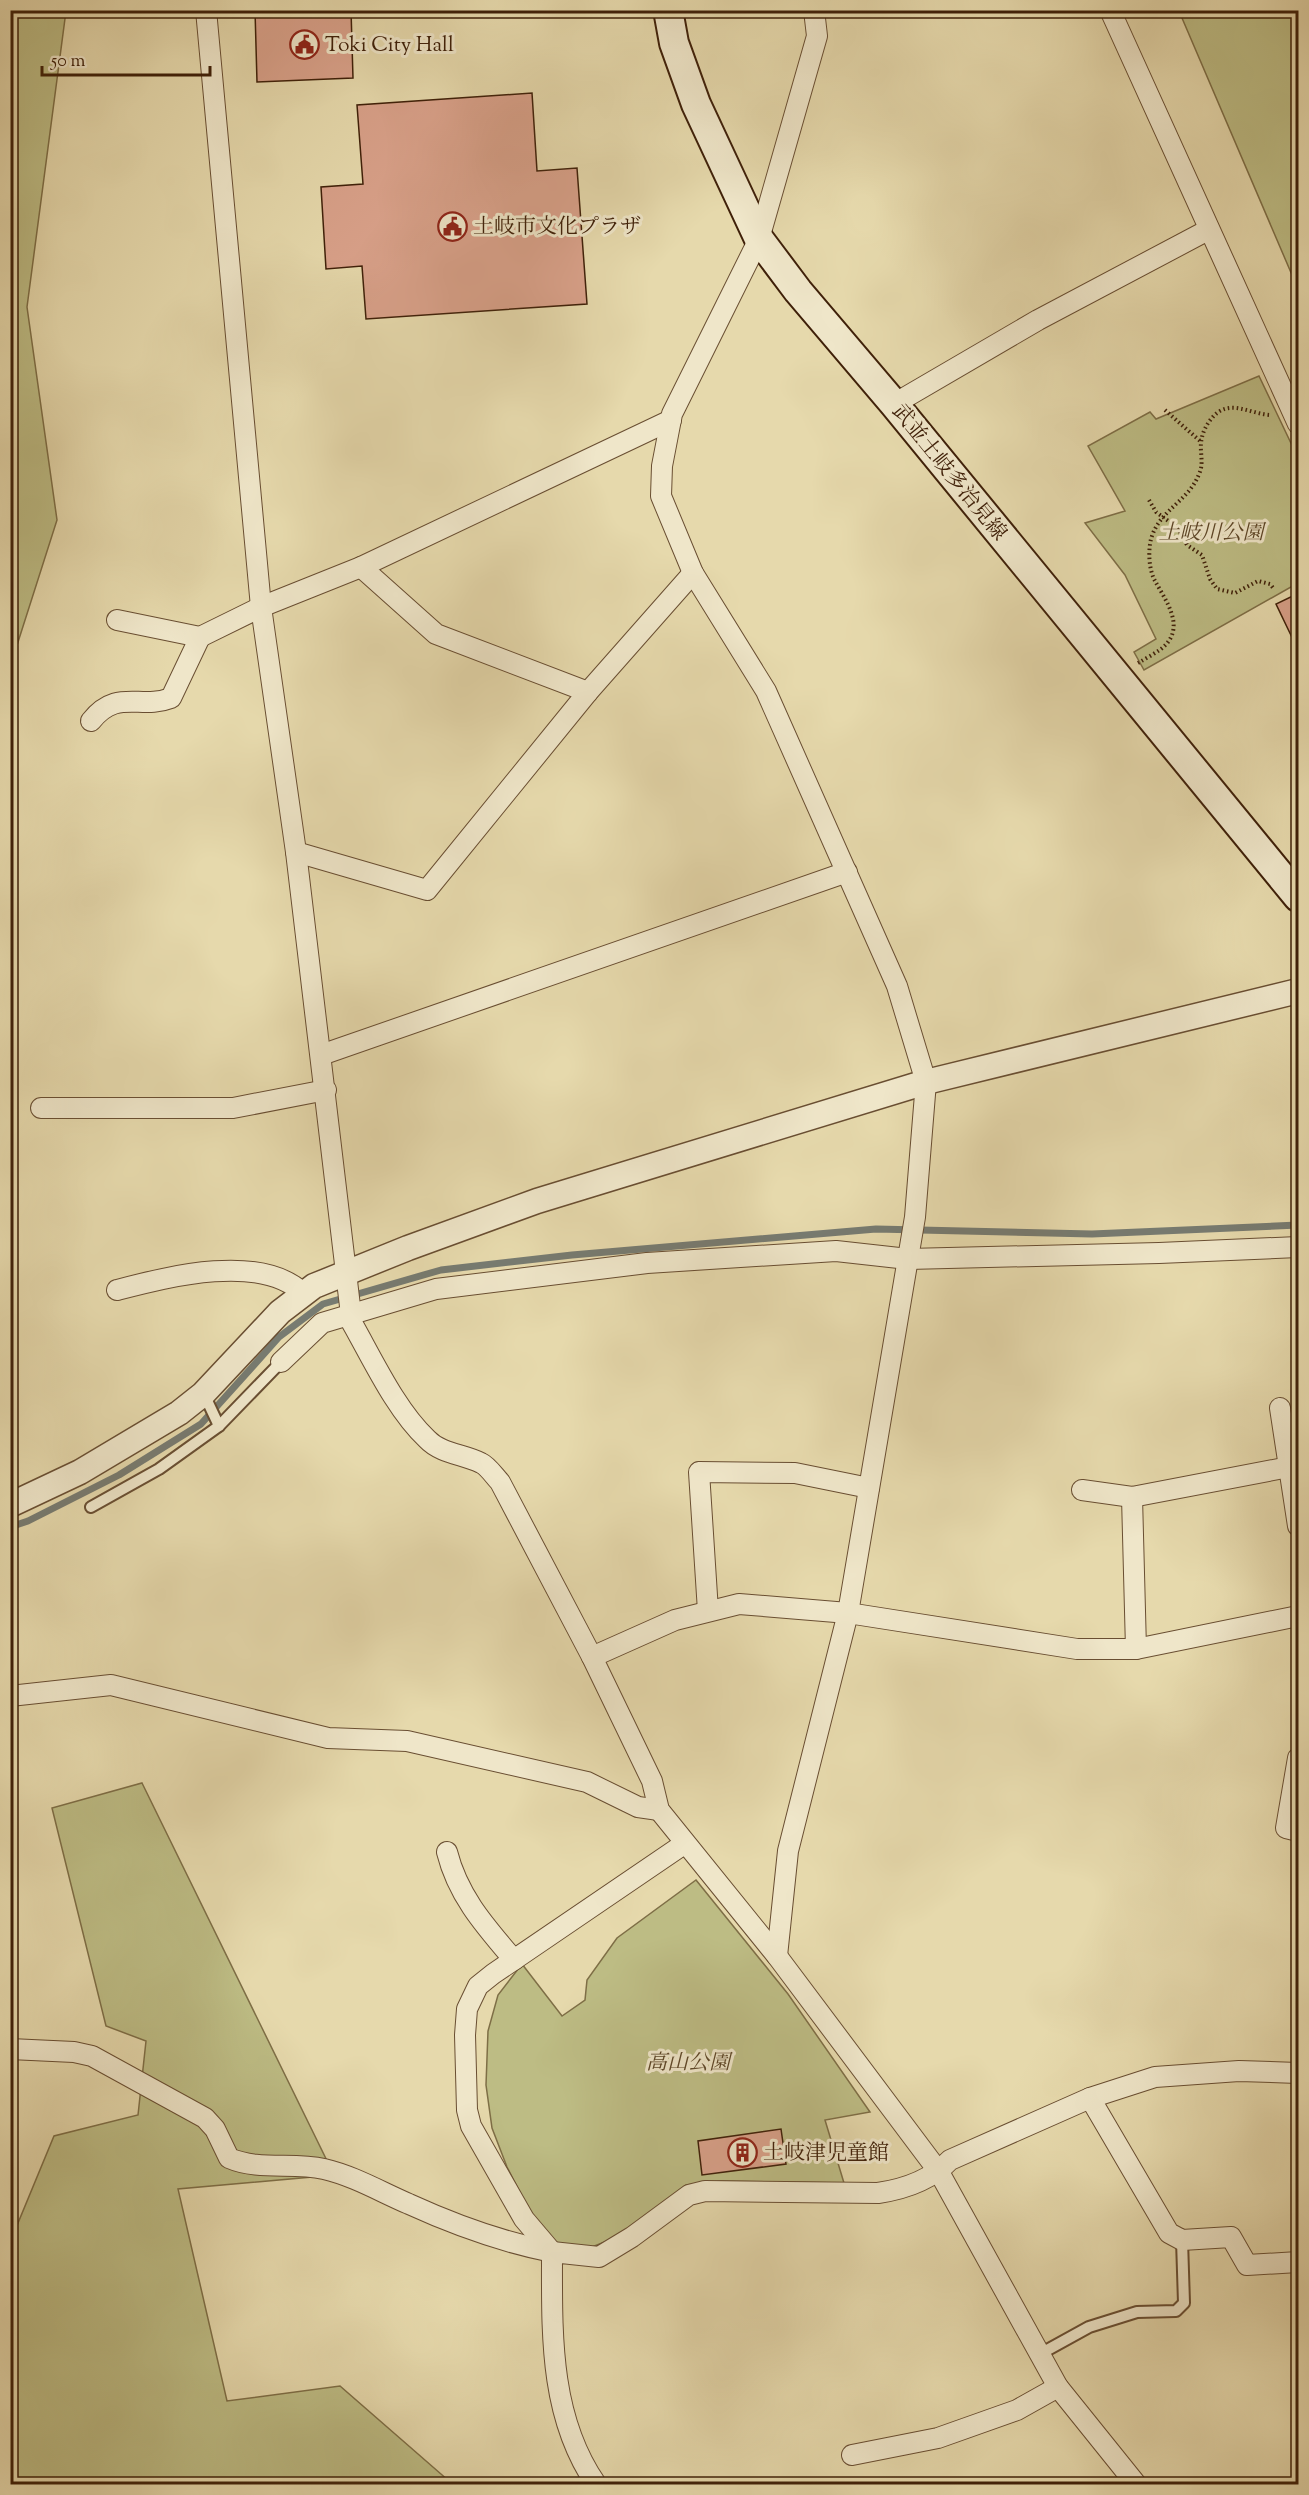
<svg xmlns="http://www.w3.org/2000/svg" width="1309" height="2495" font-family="'Sorts Mill Goudy','Noto Serif JP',serif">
<rect width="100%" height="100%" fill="#e6d9ac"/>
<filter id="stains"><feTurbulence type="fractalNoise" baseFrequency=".00333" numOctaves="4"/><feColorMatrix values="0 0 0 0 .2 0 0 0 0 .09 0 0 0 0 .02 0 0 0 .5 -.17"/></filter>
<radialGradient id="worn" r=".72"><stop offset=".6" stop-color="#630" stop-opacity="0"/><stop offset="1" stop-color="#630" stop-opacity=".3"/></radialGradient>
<!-- green -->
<g fill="#bdbc84" stroke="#7e6e46" stroke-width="1.5">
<path d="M 11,10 L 66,11 L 27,307 L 57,520 L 11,664 Z"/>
<path d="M 1179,11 L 1298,11 L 1298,289 Z"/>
<path d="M 1259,376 L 1298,458 L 1298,491 L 1296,493 L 1298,499 L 1298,583 L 1144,670 L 1134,652 L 1156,639 L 1125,575 L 1085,523 L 1125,511 L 1088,446 L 1150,412 L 1156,419 Z"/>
<path d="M 142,1783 L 334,2175 L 178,2189 L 227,2401 L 340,2386 L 449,2481 L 443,2484 L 11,2484 L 11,2240 L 54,2136 L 138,2115 L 146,2041 L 106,2026 L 52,1808 Z"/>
<path d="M 696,1880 L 788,1994 L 870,2112 L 825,2120 L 844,2183 L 721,2181 L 686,2185 L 622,2235 L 587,2249 L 568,2252 L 540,2232 L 507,2167 L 492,2128 L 486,2085 L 488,2031 L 498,1995 L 522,1964 L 562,2016 L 585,2000 L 587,1980 L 617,1938 Z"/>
</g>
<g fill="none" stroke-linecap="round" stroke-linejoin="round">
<!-- stream -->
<path stroke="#777b71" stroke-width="7" d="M 10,1527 L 28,1521 L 119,1475 L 201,1424 L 279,1337 L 323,1304 L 441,1270 L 572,1255 L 876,1229 L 1092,1234 L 1298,1225"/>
</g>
<!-- building -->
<g fill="#d9a18a" stroke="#3f2009" stroke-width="1.5">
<path d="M 255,10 L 351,10 L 353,78 L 257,82 Z"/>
<path d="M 532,93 L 537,171 L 577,168 L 587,304 L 366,319 L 362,266 L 326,269 L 321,187 L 363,184 L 357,105 Z"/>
<path d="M 1299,593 L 1299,652 L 1276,604 Z"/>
<path d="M 781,2129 L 786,2164 L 702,2175 L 698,2141 Z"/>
</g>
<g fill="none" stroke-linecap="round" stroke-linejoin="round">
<defs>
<g id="service">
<path d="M 204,1394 L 219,1426"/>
<path d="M 91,1507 L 159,1469 L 219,1426 L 281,1362"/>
<path d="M 1040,2354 L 1089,2327 L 1137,2312 L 1176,2311 L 1184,2303 L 1182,2240"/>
</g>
<g id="minor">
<path d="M 206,10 L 261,607 L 296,852 L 352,1323 C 373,1360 396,1410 427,1439 C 441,1454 464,1454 481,1463 C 488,1466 495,1477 500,1482 L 592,1657 L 652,1781 L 659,1810 L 777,1956 L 939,2172 L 1058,2387 L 1136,2484"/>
<path d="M 1110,10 L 1298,424"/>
<path d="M 894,404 L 1038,320 L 1208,230"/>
<path d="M 361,567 L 436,634 L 588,692"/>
<path d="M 117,620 L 200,637 L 261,607 L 361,567 L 671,420"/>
<path d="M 91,721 C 117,688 140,710 171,698 L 200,637"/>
<path d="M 296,852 L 427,890 L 588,692 L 693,573"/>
<path d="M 321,1055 L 847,872"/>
<path d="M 41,1108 L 233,1108 L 326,1090"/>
<path d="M 117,1290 C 167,1277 261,1252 304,1294"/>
<path d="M 281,1362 L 322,1323 L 436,1289 L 647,1263 L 836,1251 L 908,1259 L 1159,1253 L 1298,1247"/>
<path d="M 1280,1408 L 1298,1526"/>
<path d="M 1082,1490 L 1132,1497 L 1289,1467"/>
<path d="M 1132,1497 L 1136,1649"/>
<path d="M 708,1611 L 699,1472 L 795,1473 L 869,1488"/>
<path d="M 592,1657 L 675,1620 L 739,1604 L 848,1613 L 1077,1649 L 1136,1649 L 1298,1616"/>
<path d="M 10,1696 L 111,1685 L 328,1738 L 407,1741 L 587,1782 L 638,1807 L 659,1810"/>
<path d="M 1298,1758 L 1286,1828 L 1298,1831"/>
<path d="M 447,1852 C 458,1896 485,1926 514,1960"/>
<path d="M 777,1956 L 788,1851 L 848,1613 L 915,1217 L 926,1082 L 897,986 L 766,691 L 693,573 L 661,496 L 662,466 L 672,414 L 759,239 L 817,36 L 814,10"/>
<path d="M 10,2049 L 74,2052 L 92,2056 L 205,2118 L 215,2129 L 229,2158 C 259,2171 292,2162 324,2169 C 354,2176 381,2192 409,2204 C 455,2225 502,2242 552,2252"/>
<path d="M 1090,2098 L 1169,2233 L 1182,2240 L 1231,2237 L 1247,2265 L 1298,2262"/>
<path d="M 552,2252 L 524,2219 L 471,2126 L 467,2110 L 465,2035 L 467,2009 L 478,1986 L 493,1974 L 684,1844"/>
<path d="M 852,2455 L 938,2438 L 1017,2410 L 1058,2387"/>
<path d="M 596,2484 C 549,2416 552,2333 552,2252 L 599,2257 L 632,2237 L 689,2195 L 705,2191 L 878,2193 C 905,2189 932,2179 950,2160 L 1090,2098 L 1155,2077 L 1239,2071 L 1298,2073"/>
</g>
<path id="tertiary" d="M 10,1505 L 80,1472 L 179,1413 L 203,1394 L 280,1312 L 314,1286 L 408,1248 L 537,1201 L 926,1082 L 1298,991"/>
<path id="secondary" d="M 668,10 L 674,43 L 696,104 L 759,239 L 798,291 L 894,404 L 1298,897"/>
</defs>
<!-- service casing -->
<use href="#service" stroke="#694e32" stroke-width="14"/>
<!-- minor casing -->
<use href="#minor" stroke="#694e32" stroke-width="22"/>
<!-- tertiary casing -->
<use href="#tertiary" stroke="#694e32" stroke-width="27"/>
<!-- secondary casing -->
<use href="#secondary" stroke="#3f2009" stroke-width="32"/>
<!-- path -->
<g stroke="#3f2009" stroke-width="4" stroke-dasharray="1.5 3" stroke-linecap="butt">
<path d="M 1165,410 L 1200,441"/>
<path d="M 1149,500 L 1156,512 L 1178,528 L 1187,545 L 1202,555 L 1210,579 L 1217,589 L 1235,593 L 1258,581 L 1270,584 L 1274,589"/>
<path d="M 1138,663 C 1145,659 1154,654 1161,649 C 1188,628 1165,600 1154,579 C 1149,568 1148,552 1151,539 C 1159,510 1189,501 1199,474 C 1204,464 1200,453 1201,443 C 1202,433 1206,425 1212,418 C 1229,397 1251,415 1272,415"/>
</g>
<!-- service -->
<use href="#service" stroke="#efe6c9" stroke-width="10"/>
<!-- minor -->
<use href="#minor" stroke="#efe6c9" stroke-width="20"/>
<!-- tertiary -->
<use href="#tertiary" stroke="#efe6c9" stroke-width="24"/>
<!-- secondary -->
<use href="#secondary" stroke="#efe6c9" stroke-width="28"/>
</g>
<!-- icons -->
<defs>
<symbol id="civic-ring" viewBox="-11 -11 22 22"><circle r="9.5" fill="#efe6c9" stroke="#8f2418" stroke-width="1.5"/><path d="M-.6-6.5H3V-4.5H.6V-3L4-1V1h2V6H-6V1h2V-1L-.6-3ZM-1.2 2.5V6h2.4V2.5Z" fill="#8f2418"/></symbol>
<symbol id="building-ring" viewBox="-11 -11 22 22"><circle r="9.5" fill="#efe6c9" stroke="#8f2418" stroke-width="1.5"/><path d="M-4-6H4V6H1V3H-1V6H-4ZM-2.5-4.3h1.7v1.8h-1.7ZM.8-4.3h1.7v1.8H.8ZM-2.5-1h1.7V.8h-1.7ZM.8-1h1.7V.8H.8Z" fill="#8f2418"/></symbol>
</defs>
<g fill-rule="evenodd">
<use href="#civic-ring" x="288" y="28" width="33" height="33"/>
<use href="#civic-ring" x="436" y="210" width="33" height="33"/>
<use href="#building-ring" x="726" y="2136" width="33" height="33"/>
</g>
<g text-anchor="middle" stroke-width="6" stroke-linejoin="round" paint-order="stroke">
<!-- poi labels -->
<g font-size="21" fill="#3f2009" stroke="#efe6c9" text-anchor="start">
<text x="325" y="51">Toki City Hall</text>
<text x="473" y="233">土岐市文化プラザ</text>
<text x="763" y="2159">土岐津児童館</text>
</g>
<!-- street labels -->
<g font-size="21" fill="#3f2009" stroke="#efe6c9">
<text transform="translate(950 472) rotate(51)" y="7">武並土岐多治見線</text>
</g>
<!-- park labels -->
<g font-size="21" font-style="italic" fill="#5e4728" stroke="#efe6c9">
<text x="1211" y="539">土岐川公園</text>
<text x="688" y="2069">高山公園</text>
</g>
</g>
<!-- margin -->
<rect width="1309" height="2495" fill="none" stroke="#e6d9ac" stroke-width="36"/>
<rect x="12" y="12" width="1285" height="2471" fill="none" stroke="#3f2009" stroke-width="3"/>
<rect x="18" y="18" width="1273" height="2459" fill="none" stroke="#3f2009" stroke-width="1.5"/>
<!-- scale -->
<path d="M42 66v9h168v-9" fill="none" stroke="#3f2009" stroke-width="3"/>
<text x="51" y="66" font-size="18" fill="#3f2009" stroke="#efe6c9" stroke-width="4.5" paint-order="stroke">50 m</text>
<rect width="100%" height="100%" filter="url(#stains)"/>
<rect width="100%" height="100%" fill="url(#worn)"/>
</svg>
